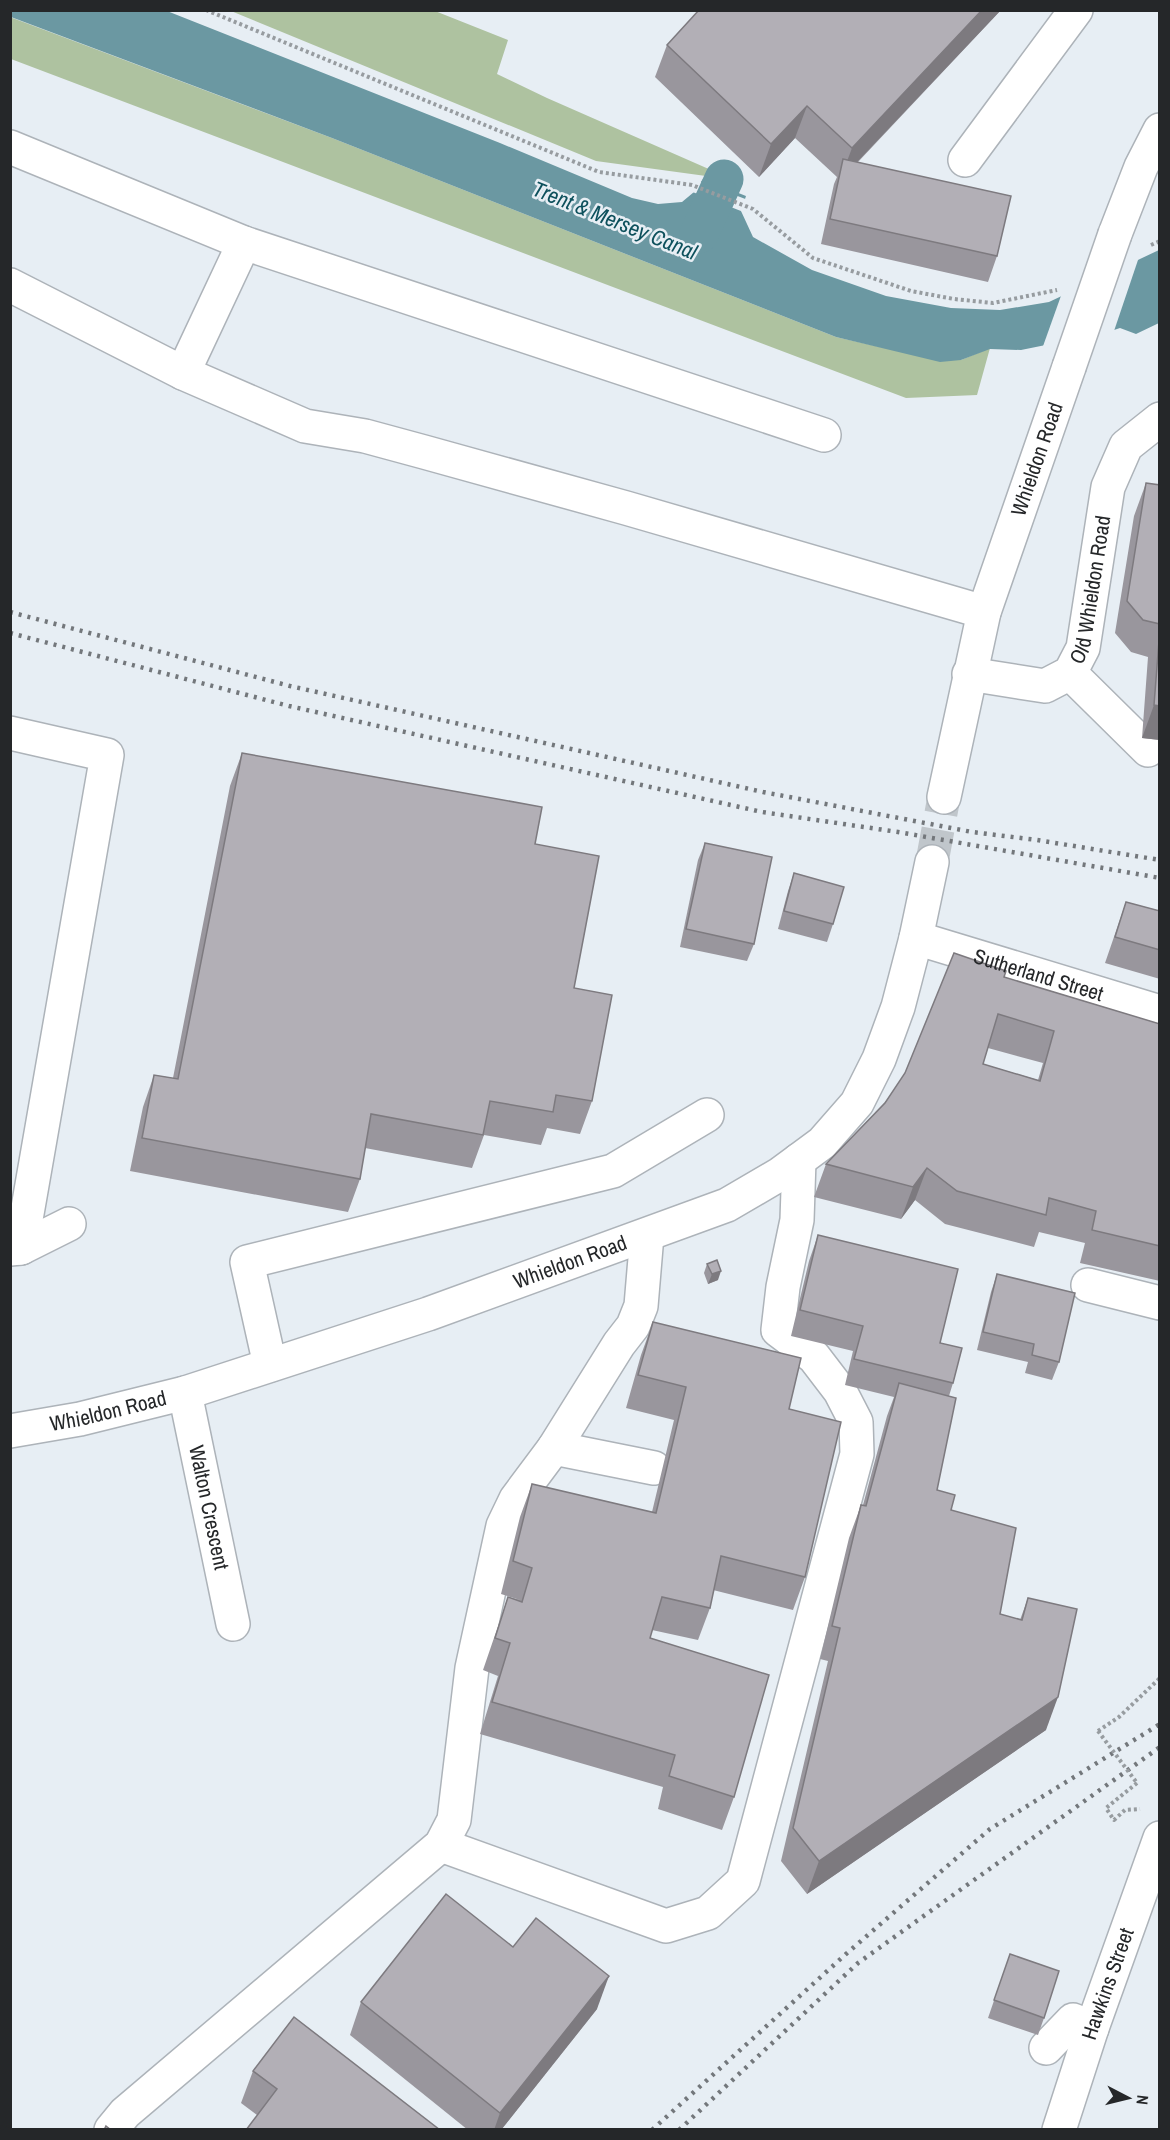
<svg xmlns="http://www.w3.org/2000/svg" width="1170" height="2140" font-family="'Archivo Narrow',sans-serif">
<rect width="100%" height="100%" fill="#e7eef4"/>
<!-- forest -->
<g fill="#aec2a0">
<path d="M 231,11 L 435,11 L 508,40 L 497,74 L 547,98 L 711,170 L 706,176 L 596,161 Z"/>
<path d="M 10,17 L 332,138 L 836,337 L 880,347 L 961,360 L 990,348 L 977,395 L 906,398 L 11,59 Z"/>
</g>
<!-- water -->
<path fill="#6b98a2" d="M 10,11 L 167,11 L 500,143 L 632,198 L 658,204 L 682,202 L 694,192 L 703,179 L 746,196 L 741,211 L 753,237 L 812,270 L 886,296 L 951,308 L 1000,310 L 1049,302 L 1159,250 L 1159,323 L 1136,334 L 1120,328 L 1105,333 L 1021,350 L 990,349 L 961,360 L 940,362 L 836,337 L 332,138 L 11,17 Z"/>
<!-- pier -->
<g fill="#e7eef4">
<path d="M 698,181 L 748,200 L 744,210 L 746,213 L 690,191 Z"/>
<path d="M 1139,257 L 1113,334 L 1042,349 L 1062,293 Z"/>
</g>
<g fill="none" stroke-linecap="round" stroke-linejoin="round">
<!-- canal -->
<path stroke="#6b98a2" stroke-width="39" d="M 699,234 L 724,179"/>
<!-- minor-tunnel -->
<path stroke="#c0c6cb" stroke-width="33" stroke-dasharray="33 16" stroke-linecap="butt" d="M 932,862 L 944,797"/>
<defs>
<g id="minor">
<path d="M 10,147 L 244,243 L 824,435"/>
<path d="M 965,160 L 1076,10"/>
<path d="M 1115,234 L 1141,167 L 1160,130"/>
<path d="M 10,285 L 183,373 L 305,426 L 365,436 L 424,452 L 626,508 L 984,612"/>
<path d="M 183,373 L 244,243"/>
<path d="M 1070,673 L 1148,750"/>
<path id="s1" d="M 969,674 L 1045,686 L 1070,673 L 1083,648 L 1108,487 L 1126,446 L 1160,419"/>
<path d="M 10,733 L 107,755 L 21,1248"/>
<path id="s2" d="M 944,797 L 984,612 L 1069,367"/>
<path id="s3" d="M 916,938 L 1160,1012"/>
<path d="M 10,1249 L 21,1248 L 69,1224"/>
<path d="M 1088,1285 L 1160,1303"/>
<path d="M 270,1365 L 247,1262 L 613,1171 L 707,1115"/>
<path id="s4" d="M 185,1393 L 233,1624"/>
<path id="s5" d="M 10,1431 L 80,1419 L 185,1393 L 428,1314 L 727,1205 L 780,1174 L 822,1143 L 857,1103 L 879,1059 L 898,1007 L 916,938 L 932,862"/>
<path d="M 554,1448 L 654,1468"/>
<path d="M 441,1845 L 666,1926 L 708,1913 L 743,1881 L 857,1454 L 856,1422 L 840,1391 L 814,1357 L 778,1330 L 783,1287 L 797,1220 L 799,1160"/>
<path d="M 1046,2048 L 1073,2020 L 1092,2028"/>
<path d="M 111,2130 L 125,2113 L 441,1845 L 454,1820 L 472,1668 L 503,1526 L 516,1499 L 554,1448 L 619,1344 L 633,1326 L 641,1306 L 647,1235"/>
<path id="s6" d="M 1059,2130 L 1092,2028 L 1160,1838"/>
</g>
</defs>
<!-- minor casing -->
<use href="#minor" stroke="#adb3b9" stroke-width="36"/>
<!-- path -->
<g stroke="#979ca0" stroke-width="4" stroke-dasharray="3 3" stroke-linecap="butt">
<path d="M 206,10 L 599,172 L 692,185 L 753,209 L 813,258 L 911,291 L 954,299 L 993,303 L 1057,290"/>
<path d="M 1151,245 L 1160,241"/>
<path d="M 1098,1731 L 1119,1717 L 1160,1678"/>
<path d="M 1137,1783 L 1106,1808 L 1114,1820 L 1125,1810 L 1140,1809"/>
</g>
<!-- minor -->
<use href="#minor" stroke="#fff" stroke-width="33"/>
<!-- rail -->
<g stroke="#73777b" stroke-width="4.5" stroke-dasharray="3 6" stroke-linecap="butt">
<path d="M 10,612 L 290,686 L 763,792 L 972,832 L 1037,840 L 1160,860"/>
<path d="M 10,633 L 289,706 L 762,812 L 898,832 L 1160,878"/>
<path d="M 652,2130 L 846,1954 L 990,1829 L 1160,1724"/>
<path d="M 679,2130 L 858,1963 L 1160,1747"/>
</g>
<defs>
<path id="minor-bridge" d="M 1069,367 L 1115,234"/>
</defs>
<!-- minor-bridge casing -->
<use href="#minor-bridge" stroke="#adb3b9" stroke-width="36" stroke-linecap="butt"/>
<!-- path-bridge -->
<path stroke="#979ca0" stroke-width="4" stroke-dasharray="3 3" stroke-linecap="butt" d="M 1098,1731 L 1137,1783"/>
<!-- minor-bridge -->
<use href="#minor-bridge" stroke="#fff" stroke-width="33"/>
</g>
<!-- wall -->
<g fill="#99969d" fill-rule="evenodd">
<path d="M 1001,10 L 858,162 L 997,256 L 988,282 L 821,244 L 834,184 L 837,177 L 795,138 L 759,177 L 655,77 L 667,45 Z"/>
<path d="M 1146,483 L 1160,485 L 1160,740 L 1142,738 L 1148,657 L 1131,652 L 1115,633 L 1134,516 Z"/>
<path d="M 242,753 L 535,844 L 574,988 L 592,1101 L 580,1134 L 547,1128 L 541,1145 L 484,1135 L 472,1168 L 365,1148 L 360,1179 L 348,1212 L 130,1171 L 143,1107 L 154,1075 L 173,1078 L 230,786 Z"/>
<path d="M 705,843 L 754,944 L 747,961 L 680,947 L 698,860 Z"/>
<path d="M 794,873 L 833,924 L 827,942 L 778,929 L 788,891 Z"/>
<path d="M 1126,902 L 1160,911 L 1160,979 L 1105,963 Z"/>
<path d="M 1004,977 L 1160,1024 L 1160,1281 L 1080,1263 L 1085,1243 L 1039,1232 L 1034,1247 L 945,1224 L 915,1200 L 901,1219 L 814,1197 L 826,1164 ZM 988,1048 L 1043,1063 L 1038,1080 L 983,1064 Z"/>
<path d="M 818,1235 L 940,1343 L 953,1383 L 949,1396 L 937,1490 L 951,1510 L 1000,1614 L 1020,1620 L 1028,1598 L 1046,1730 L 807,1894 L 781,1861 L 828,1661 L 820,1659 L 849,1538 L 861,1505 L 863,1505 L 887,1416 L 894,1397 L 845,1385 L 853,1351 L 791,1336 L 809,1261 Z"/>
<path d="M 707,1264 L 718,1280 L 708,1284 L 704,1273 Z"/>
<path d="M 997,1274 L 1059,1362 L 1052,1380 L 1025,1373 L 1028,1362 L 977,1350 L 991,1292 Z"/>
<path d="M 653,1322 L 789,1409 L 805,1577 L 793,1610 L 713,1590 L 710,1608 L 698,1640 L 652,1630 L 650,1638 L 734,1797 L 722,1830 L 658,1809 L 663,1787 L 480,1734 L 498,1676 L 483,1670 L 508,1597 L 520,1600 L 501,1594 L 520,1517 L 532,1484 L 652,1512 L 674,1420 L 626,1408 L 641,1355 Z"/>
<path d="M 513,1947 L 597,2009 L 501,2130 L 468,2130 L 350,2035 L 361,2002 Z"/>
<path d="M 1010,1954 L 1044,2018 L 1038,2035 L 988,2018 Z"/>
<path d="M 253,2071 L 440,2130 L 257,2115 L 241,2103 Z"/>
</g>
<!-- shaded-wall -->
<g fill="#7d7a7f">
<path d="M 982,10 L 1001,10 L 840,180 L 852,148 Z"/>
<path d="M 807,106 L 795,138 L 759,177 L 771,144 Z"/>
<path d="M 1154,705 L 1160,706 L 1160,740 L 1142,738 Z"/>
<path d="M 927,1168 L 915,1200 L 901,1219 L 913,1187 Z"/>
<path d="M 721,1271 L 718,1280 L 708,1284 L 712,1274 Z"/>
<path d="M 1058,1697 L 1046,1730 L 807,1894 L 819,1861 Z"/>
<path d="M 609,1976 L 597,2009 L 501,2130 L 494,2130 L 500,2113 Z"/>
</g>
<!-- building -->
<g fill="#b2afb6" stroke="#7d7a7f" stroke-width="1.5" fill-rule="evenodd">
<path d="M 699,10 L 982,10 L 852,148 L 807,106 L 771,144 L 667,45 Z"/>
<path d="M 843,159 L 1011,196 L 997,256 L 830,219 Z"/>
<path d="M 1146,483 L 1160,485 L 1160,624 L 1143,620 L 1127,601 Z"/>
<path d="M 1160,628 L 1160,706 L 1154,705 Z"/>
<path d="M 242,753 L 542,807 L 535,844 L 599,856 L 574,988 L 612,995 L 592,1101 L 556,1095 L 553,1112 L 490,1101 L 483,1135 L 371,1114 L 360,1179 L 142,1138 L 154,1075 L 178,1079 Z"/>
<path d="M 705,843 L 772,857 L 754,944 L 686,929 Z"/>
<path d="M 794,873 L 844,887 L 833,924 L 784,911 Z"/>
<path d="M 1126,902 L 1160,911 L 1160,950 L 1115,937 Z"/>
<path d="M 954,953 L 1006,971 L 1004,977 L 1160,1024 L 1160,1246 L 1092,1230 L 1096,1211 L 1049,1198 L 1046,1215 L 957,1191 L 927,1168 L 913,1187 L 826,1164 L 885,1103 L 905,1073 ZM 998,1014 L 1054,1031 L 1040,1081 L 983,1064 Z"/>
<path d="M 818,1235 L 958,1269 L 940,1343 L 962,1348 L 953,1383 L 854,1359 L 863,1326 L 800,1310 Z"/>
<path d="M 717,1260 L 721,1271 L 712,1274 L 707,1264 Z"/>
<path d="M 997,1274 L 1075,1293 L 1059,1362 L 1032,1355 L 1034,1344 L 983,1332 Z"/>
<path d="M 653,1322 L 801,1358 L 789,1409 L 841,1422 L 805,1577 L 721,1556 L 710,1608 L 662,1597 L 650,1638 L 769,1675 L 734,1797 L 669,1776 L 675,1755 L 492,1702 L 510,1643 L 495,1638 L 508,1597 L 522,1602 L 532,1568 L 513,1561 L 532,1484 L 656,1513 L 686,1387 L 638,1375 Z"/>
<path d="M 899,1383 L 956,1398 L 937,1490 L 955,1495 L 951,1510 L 1016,1528 L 1000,1614 L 1022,1620 L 1028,1598 L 1077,1609 L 1058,1697 L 819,1861 L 793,1828 L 840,1628 L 832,1626 L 861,1505 L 866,1506 Z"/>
<path d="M 446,1894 L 513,1947 L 536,1918 L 609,1976 L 500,2113 L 361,2002 Z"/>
<path d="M 1010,1954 L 1059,1971 L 1044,2018 L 994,2000 Z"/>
<path d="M 294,2017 L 440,2130 L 246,2130 L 277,2089 L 253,2071 Z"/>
<path d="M 106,2126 L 111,2130 L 104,2130 Z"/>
</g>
<g text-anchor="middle" stroke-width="5" stroke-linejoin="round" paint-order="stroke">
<!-- street labels -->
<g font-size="21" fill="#252729" stroke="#e7eef4">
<text dy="7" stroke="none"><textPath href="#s2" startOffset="351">Whieldon Road</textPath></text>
<text dy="7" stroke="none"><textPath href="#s1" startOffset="192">Old Whieldon Road</textPath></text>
<text dy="7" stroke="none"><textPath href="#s3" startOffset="128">Sutherland Street</textPath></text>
<text dy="7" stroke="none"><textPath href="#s5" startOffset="586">Whieldon Road</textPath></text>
<text dy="7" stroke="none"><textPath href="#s5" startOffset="100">Whieldon Road</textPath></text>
<text dy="7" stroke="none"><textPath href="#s4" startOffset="117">Walton Crescent</textPath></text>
<text dy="7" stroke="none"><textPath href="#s6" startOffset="154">Hawkins Street</textPath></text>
</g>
<!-- water labels -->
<g font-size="22" font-style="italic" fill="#0d505c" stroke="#e7eef4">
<text transform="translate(615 220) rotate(22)" y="8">Trent &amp; Mersey Canal</text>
</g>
</g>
<!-- border -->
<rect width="1170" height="2140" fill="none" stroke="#252729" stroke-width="24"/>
<!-- north arrow -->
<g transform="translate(1128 2098) rotate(97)" stroke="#e7eef4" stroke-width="4.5" paint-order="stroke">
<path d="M0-4.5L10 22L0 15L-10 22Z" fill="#252729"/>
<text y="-9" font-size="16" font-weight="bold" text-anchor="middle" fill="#252729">N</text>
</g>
</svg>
